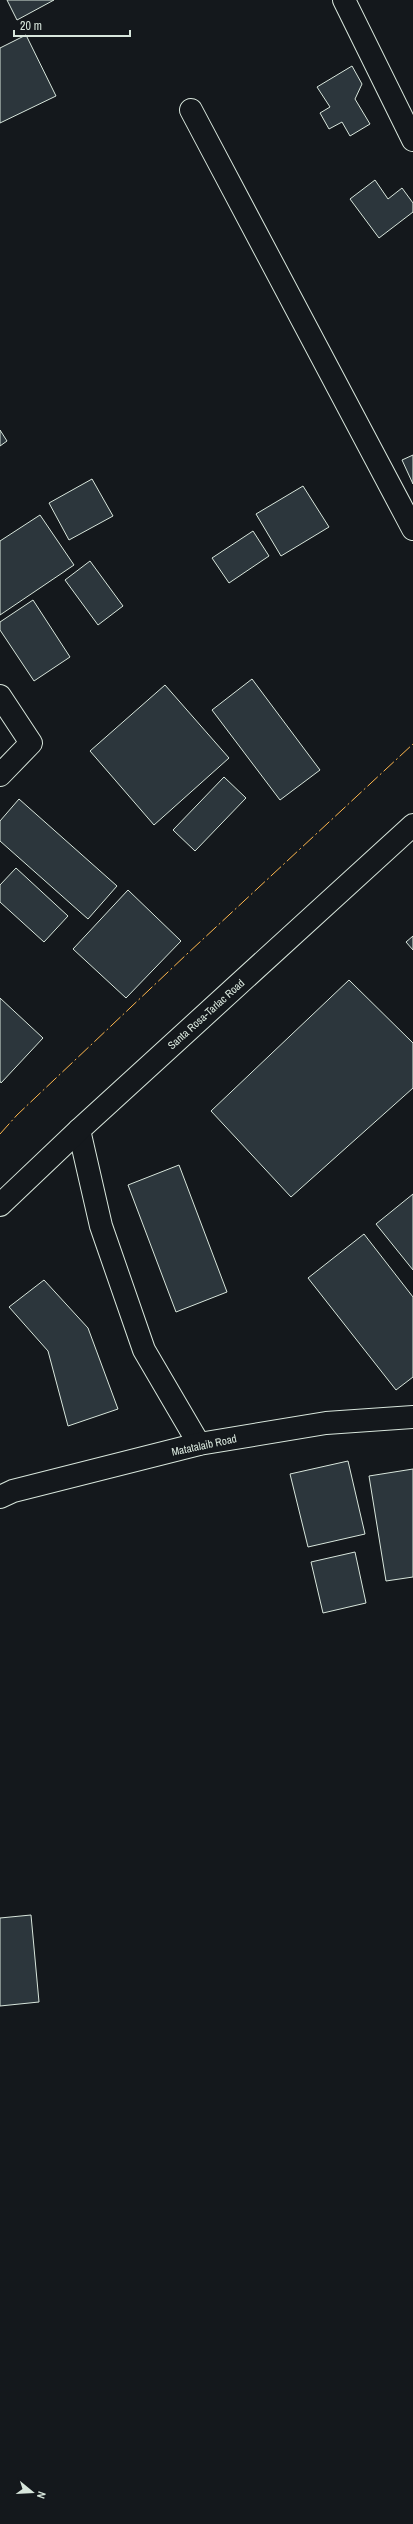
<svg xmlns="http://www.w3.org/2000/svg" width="413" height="2524" font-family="'Archivo Narrow',sans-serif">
<rect width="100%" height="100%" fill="#14181c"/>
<!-- building -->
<g fill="#2c363c" stroke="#d8e6dc">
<path d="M 7,0 L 54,0 L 17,20 Z"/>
<path d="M 26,35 L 56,96 L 0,123 L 0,48 Z"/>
<path d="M 352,66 L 362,84 L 355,99 L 370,124 L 350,136 L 342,122 L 329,129 L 320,113 L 330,107 L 317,87 Z"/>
<path d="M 375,180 L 388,199 L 402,188 L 413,203 L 413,212 L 379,238 L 350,199 Z"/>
<path d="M 0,430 L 7,441 L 0,446 Z"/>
<path d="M 413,455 L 413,484 L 402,460 Z"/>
<path d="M 92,479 L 113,516 L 69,540 L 49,503 Z"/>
<path d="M 303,486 L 329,527 L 281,556 L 256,514 Z"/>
<path d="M 40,515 L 74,565 L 0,615 L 0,541 Z"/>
<path d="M 253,531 L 269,556 L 229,583 L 212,558 Z"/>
<path d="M 90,561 L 123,606 L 98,625 L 65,580 Z"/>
<path d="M 33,600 L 70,657 L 34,681 L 0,630 L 0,622 Z"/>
<path d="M 252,679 L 320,770 L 280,800 L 212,710 Z"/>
<path d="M 165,685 L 229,758 L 154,825 L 90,751 Z"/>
<path d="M 224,777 L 246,798 L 195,851 L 173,830 Z"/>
<path d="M 19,799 L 117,886 L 88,919 L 0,841 L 0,821 Z"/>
<path d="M 16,868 L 68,916 L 44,942 L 0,902 L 0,885 Z"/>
<path d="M 128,890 L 181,941 L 126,998 L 73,949 Z"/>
<path d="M 413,936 L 413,950 L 406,942 Z"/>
<path d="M 349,980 L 413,1043 L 413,1088 L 291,1197 L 211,1111 Z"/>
<path d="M 0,998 L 43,1038 L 1,1083 L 0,1081 Z"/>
<path d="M 179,1165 L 227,1292 L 176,1312 L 128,1185 Z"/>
<path d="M 413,1194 L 413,1270 L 376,1224 Z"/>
<path d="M 364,1234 L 413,1297 L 413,1377 L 396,1390 L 308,1278 Z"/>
<path d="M 44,1280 L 88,1328 L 118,1409 L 68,1426 L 48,1351 L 9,1307 Z"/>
<path d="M 348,1461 L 365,1534 L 308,1547 L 290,1474 Z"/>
<path d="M 413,1469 L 413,1577 L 386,1581 L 369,1476 Z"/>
<path d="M 355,1552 L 366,1603 L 323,1613 L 311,1562 Z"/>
<path d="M 31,1915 L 39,2002 L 0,2006 L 0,1918 Z"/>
</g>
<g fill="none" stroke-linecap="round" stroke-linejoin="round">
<defs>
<g id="street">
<path d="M 344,0 L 413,140"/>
<path d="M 191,110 L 413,529"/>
<path d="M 0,696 L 31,743 L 0,775"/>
</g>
<g id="primary">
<path d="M 79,1130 L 101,1226 L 144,1350 L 199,1444"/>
<path d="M 0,1497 L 13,1491 L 199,1444 L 326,1423 L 413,1417"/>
</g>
<path id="highway" d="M 0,1205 L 79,1130 L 413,825"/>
</defs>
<!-- street casing -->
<use href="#street" stroke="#d8e6dc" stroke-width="24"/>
<!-- primary casing -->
<use href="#primary" stroke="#d8e6dc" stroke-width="24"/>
<!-- highway casing -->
<use href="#highway" stroke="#d8e6dc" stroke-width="24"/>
<!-- street -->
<use href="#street" stroke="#14181c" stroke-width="22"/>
<!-- primary -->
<use href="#primary" stroke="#14181c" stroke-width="22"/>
<!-- highway -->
<use href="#highway" stroke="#14181c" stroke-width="22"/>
<!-- power -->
<path stroke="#ffb74d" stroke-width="1" stroke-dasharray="14 3 2 3" stroke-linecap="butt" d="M 0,1134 L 17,1115 L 187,954 L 413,744"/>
</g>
<g text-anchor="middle" stroke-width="3" stroke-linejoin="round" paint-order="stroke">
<!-- street labels -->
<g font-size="11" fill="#d8e6dc" stroke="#14181c">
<text transform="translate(206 1014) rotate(-42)" y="4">Santa Rosa-Tarlac Road</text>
<text transform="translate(204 1445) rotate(-12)" y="4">Matatalaib Road</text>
</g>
</g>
<!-- north arrow -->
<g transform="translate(32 2492) rotate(108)" stroke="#14181c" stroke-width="3" paint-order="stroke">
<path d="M0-3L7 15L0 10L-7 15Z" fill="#d8e6dc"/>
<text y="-6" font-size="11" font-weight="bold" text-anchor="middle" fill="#d8e6dc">N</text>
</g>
<!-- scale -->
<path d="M14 30v6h116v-6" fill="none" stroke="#d8e6dc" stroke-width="2"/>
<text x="20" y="30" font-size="12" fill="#d8e6dc" stroke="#14181c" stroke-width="3" paint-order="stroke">20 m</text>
</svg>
